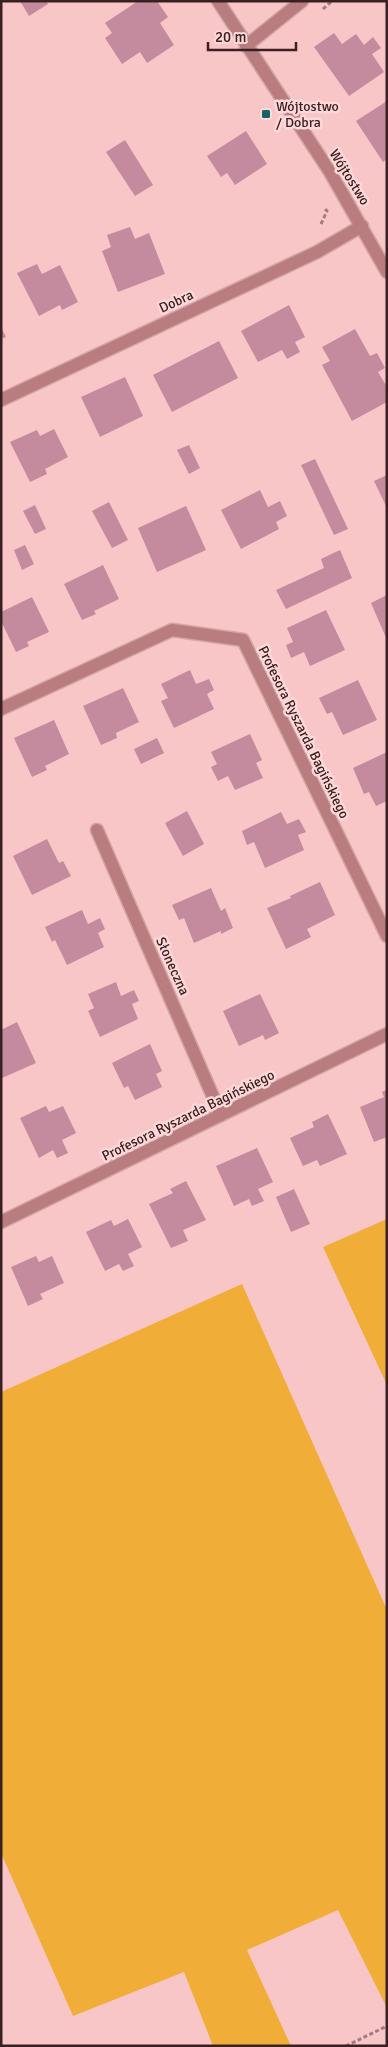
<svg xmlns="http://www.w3.org/2000/svg" width="388" height="2047" font-family="Signika,sans-serif">
<rect width="100%" height="100%" fill="#f9c6c7"/>
<!-- green -->
<g fill="#f0ad37">
<path d="M 387,1219 L 387,1385 L 323,1247 Z"/>
<path d="M 242,1284 L 387,1610 L 387,2008 L 338,1910 L 247,1950 L 291,2046 L 213,2046 L 184,1972 L 73,2016 L 1,1853 L 1,1392 Z"/>
</g>
<!-- building -->
<g fill="#c48b9e">
<path d="M 20,1 L 46,1 L 48,4 L 29,16 Z"/>
<path d="M 138,1 L 157,1 L 168,17 L 160,23 L 174,45 L 147,63 L 140,52 L 122,64 L 105,38 L 112,33 L 105,23 Z"/>
<path d="M 334,33 L 342,44 L 356,34 L 364,45 L 373,37 L 381,48 L 372,54 L 384,72 L 349,96 L 314,47 Z"/>
<path d="M 387,101 L 387,159 L 383,162 L 356,121 Z"/>
<path d="M 246,131 L 267,164 L 235,185 L 227,173 L 221,177 L 207,156 Z"/>
<path d="M 125,140 L 153,185 L 135,196 L 106,152 Z"/>
<path d="M 130,227 L 135,239 L 149,233 L 165,274 L 118,292 L 102,251 L 111,247 L 107,235 Z"/>
<path d="M 37,264 L 42,274 L 60,265 L 78,302 L 62,310 L 60,305 L 39,316 L 17,273 Z"/>
<path d="M 289,305 L 305,337 L 295,342 L 300,352 L 287,359 L 282,350 L 258,362 L 241,331 Z"/>
<path d="M 1,327 L 6,337 L 1,339 Z"/>
<path d="M 355,329 L 370,356 L 377,353 L 385,368 L 378,372 L 387,387 L 387,402 L 352,421 L 322,365 L 330,361 L 322,347 Z"/>
<path d="M 219,341 L 238,378 L 172,412 L 153,375 Z"/>
<path d="M 125,377 L 143,416 L 100,437 L 81,397 Z"/>
<path d="M 54,429 L 68,457 L 45,469 L 47,474 L 30,482 L 10,442 L 37,430 L 40,436 Z"/>
<path d="M 189,445 L 200,468 L 189,474 L 177,450 Z"/>
<path d="M 315,459 L 348,529 L 334,535 L 301,465 Z"/>
<path d="M 387,475 L 387,508 L 374,481 Z"/>
<path d="M 260,490 L 268,507 L 280,501 L 287,516 L 276,522 L 279,529 L 241,549 L 221,510 Z"/>
<path d="M 109,502 L 128,540 L 112,548 L 92,511 Z"/>
<path d="M 35,505 L 46,529 L 35,534 L 23,511 Z"/>
<path d="M 186,506 L 206,550 L 157,572 L 138,528 Z"/>
<path d="M 25,545 L 34,564 L 22,570 L 14,550 Z"/>
<path d="M 340,550 L 352,578 L 286,609 L 276,590 L 324,568 L 321,559 Z"/>
<path d="M 103,565 L 119,599 L 94,611 L 96,614 L 82,620 L 64,584 Z"/>
<path d="M 387,595 L 387,640 L 371,603 Z"/>
<path d="M 32,597 L 49,632 L 27,642 L 29,646 L 16,652 L 1,621 L 1,612 Z"/>
<path d="M 326,610 L 345,650 L 310,666 L 304,652 L 291,658 L 286,645 L 293,642 L 287,628 Z"/>
<path d="M 190,670 L 196,684 L 209,679 L 214,690 L 207,694 L 214,709 L 174,728 L 161,701 L 168,698 L 161,684 Z"/>
<path d="M 358,680 L 377,720 L 343,735 L 332,712 L 327,714 L 319,698 Z"/>
<path d="M 123,688 L 139,722 L 116,733 L 117,738 L 101,745 L 83,706 Z"/>
<path d="M 54,720 L 69,754 L 45,766 L 47,770 L 32,777 L 14,738 Z"/>
<path d="M 250,734 L 262,760 L 256,763 L 263,778 L 235,790 L 228,776 L 218,781 L 211,767 L 217,764 L 211,752 Z"/>
<path d="M 157,738 L 164,753 L 141,764 L 134,749 Z"/>
<path d="M 387,752 L 387,801 L 376,806 L 369,792 L 364,794 L 353,768 Z"/>
<path d="M 187,811 L 204,844 L 183,856 L 165,823 Z"/>
<path d="M 281,812 L 287,824 L 299,819 L 306,832 L 298,835 L 304,850 L 265,868 L 254,842 L 247,845 L 242,831 Z"/>
<path d="M 47,839 L 59,863 L 63,861 L 71,876 L 32,895 L 13,856 Z"/>
<path d="M 320,882 L 335,915 L 307,929 L 311,937 L 286,949 L 267,908 L 291,898 L 290,896 Z"/>
<path d="M 211,888 L 221,911 L 225,908 L 233,928 L 221,934 L 221,931 L 194,943 L 184,918 L 179,920 L 172,905 Z"/>
<path d="M 82,910 L 88,924 L 100,918 L 105,929 L 98,933 L 104,947 L 67,965 L 55,940 L 52,942 L 45,927 Z"/>
<path d="M 116,982 L 121,996 L 134,990 L 139,1001 L 132,1004 L 138,1019 L 100,1037 L 88,1011 L 94,1008 L 88,994 Z"/>
<path d="M 260,994 L 279,1033 L 265,1040 L 263,1035 L 239,1046 L 223,1011 Z"/>
<path d="M 17,1022 L 36,1063 L 2,1078 L 1,1030 Z"/>
<path d="M 150,1044 L 162,1071 L 156,1074 L 162,1087 L 135,1100 L 128,1086 L 124,1088 L 112,1063 Z"/>
<path d="M 387,1090 L 387,1137 L 374,1142 L 360,1107 L 384,1097 L 382,1092 Z"/>
<path d="M 46,1106 L 49,1112 L 63,1106 L 76,1133 L 62,1140 L 68,1153 L 57,1158 L 53,1150 L 39,1158 L 20,1118 Z"/>
<path d="M 328,1114 L 347,1154 L 320,1166 L 317,1160 L 303,1166 L 290,1138 L 314,1127 L 312,1122 Z"/>
<path d="M 257,1148 L 273,1182 L 258,1189 L 264,1201 L 252,1206 L 249,1199 L 234,1206 L 216,1166 Z"/>
<path d="M 186,1181 L 206,1220 L 183,1230 L 188,1241 L 171,1248 L 149,1204 L 173,1193 L 170,1189 Z"/>
<path d="M 294,1189 L 310,1224 L 291,1232 L 276,1197 Z"/>
<path d="M 128,1219 L 142,1247 L 128,1254 L 134,1266 L 123,1271 L 119,1264 L 105,1271 L 86,1232 L 111,1220 L 114,1226 Z"/>
<path d="M 36,1256 L 39,1262 L 52,1256 L 64,1283 L 40,1294 L 43,1299 L 28,1306 L 11,1267 Z"/>
</g>
<g fill="none" stroke-linecap="round" stroke-linejoin="round">
<defs>
<g id="minor">
<path d="M 218,1 L 330,172 L 387,272"/>
<path d="M 246,46 L 302,1"/>
<path d="M 1,400 L 317,252 L 362,226"/>
<path d="M 1,709 L 172,630 L 243,640 L 387,936"/>
<path d="M 97,830 L 221,1115"/>
<path d="M 1,1222 L 387,1034"/>
</g>
</defs>
<!-- minor casing -->
<use href="#minor" stroke="#d3a5a6" stroke-width="15"/>
<!-- path -->
<g stroke="#a27b7c" stroke-width="3" stroke-dasharray="4 2.5" stroke-linecap="butt">
<path d="M 323,9 L 332,1"/>
<path d="M 321,224 L 327,211 L 325,209"/>
<path d="M 346,2046 L 387,2026"/>
</g>
<!-- minor -->
<use href="#minor" stroke="#b97d7f" stroke-width="12"/>
</g>
<!-- markers -->
<rect fill="#146365" stroke="#fed7d8" stroke-width="2" x="261" y="109" width="10" height="10" rx="2.5"/>
<g text-anchor="middle" stroke-width="5" stroke-linejoin="round" paint-order="stroke">
<!-- poi labels -->
<g font-size="14" fill="#392122" stroke="#fed7d8" text-anchor="start">
<text x="276" y="111">Wójtostwo<tspan x="276" dy="16">/ Dobra</tspan></text>
</g>
<!-- street labels -->
<g font-size="14" fill="#392122" stroke="#fed7d8">
<text transform="translate(350 177) rotate(58)" y="5">Wójtostwo</text>
<text transform="translate(176 301) rotate(-25)" y="5">Dobra</text>
<text transform="translate(304 732) rotate(64)" y="5">Profesora Ryszarda Bagińskiego</text>
<text transform="translate(173 966) rotate(66)" y="5">Słoneczna</text>
<text transform="translate(188 1115) rotate(-26)" y="5">Profesora Ryszarda Bagińskiego</text>
</g>
</g>
<!-- border -->
<rect width="388" height="2047" fill="none" stroke="#392122" stroke-width="5"/>
<!-- scale -->
<path d="M208 42v8h88v-8" fill="none" stroke="#392122" stroke-width="2.5"/>
<text x="215" y="42" font-size="15" fill="#392122" stroke="#fed7d8" stroke-width="4" paint-order="stroke">20 m</text>
</svg>
